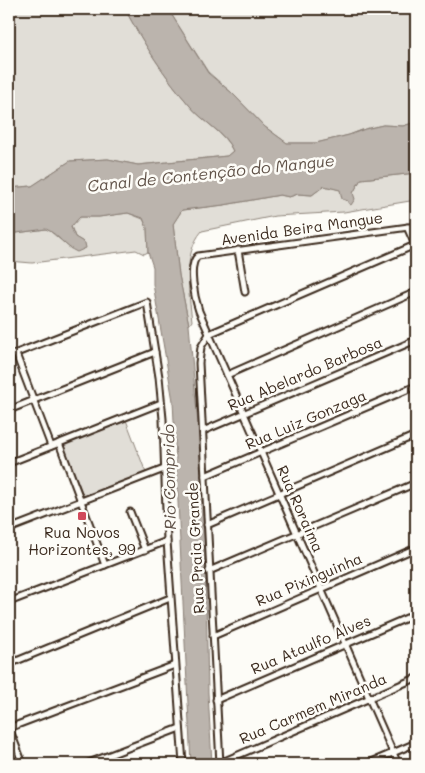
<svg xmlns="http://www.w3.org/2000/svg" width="425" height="773" font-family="Mali,sans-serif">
<rect width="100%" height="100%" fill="#fdfcf7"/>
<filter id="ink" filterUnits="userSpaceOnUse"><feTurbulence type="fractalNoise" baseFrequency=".02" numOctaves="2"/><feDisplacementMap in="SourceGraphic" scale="10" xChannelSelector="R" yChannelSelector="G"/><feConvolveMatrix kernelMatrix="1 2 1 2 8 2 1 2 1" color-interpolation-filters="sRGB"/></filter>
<g filter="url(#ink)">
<!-- green -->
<g fill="#e1ded7" stroke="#8e847a">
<path d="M 9,9 L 125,9 C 143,43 165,77 190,106 C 203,122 224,132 233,151 L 227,156 L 138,165 L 108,159 L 70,161 L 32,186 L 9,188 Z"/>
<path d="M 168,9 L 416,9 L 416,122 L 403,126 L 383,125 L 365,129 L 349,135 L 316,143 L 287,143 L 265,127 L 232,93 L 208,72 Z"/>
<path d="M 416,173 L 416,200 L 344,212 L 275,216 L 202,231 C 182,254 189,293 192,321 L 189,325 L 179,275 L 173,224 L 182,210 L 224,205 L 280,195 L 289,197 L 298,194 L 312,195 L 324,186 L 353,193 L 361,179 Z"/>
<path d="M 128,213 L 143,219 L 147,227 L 148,252 L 144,254 L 136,250 L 32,263 L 9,261 L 9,234 L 46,229 L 50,231 L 71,249 L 85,243 L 75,237 L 71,226 L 80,217 L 99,217 Z"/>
<path d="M 126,420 L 146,473 L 84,497 L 63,445 Z"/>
</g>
<!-- water -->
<path fill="#bbb4ad" stroke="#887d74" d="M 125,9 L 168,9 L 208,73 L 232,93 L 265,127 L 287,143 L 316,143 L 349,135 L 365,129 L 383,125 L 403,126 L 416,122 L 416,173 L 361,179 L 353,193 L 355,199 L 351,205 L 348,203 L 348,201 L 342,199 L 340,190 L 324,186 L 312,195 L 298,194 L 289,197 L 280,195 L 224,205 L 182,210 L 173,224 L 179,275 L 189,325 L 199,435 L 205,549 L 208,693 L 212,764 L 191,764 L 173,401 L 153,284 L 153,267 L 148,252 L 147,228 L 143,218 L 128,213 L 99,217 L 80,217 L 71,227 L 75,237 L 85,243 L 86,248 L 77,252 C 65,247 58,234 46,229 L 9,234 L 9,188 L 32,186 L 70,161 L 108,159 L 138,165 L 227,156 L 233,151 C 225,132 203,122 190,106 C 165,77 143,43 125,9 Z"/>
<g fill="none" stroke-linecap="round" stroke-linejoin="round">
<defs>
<g id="minor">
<path d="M 407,227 L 416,247"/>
<path d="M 238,250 L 245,292"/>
<path d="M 16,354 L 51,446"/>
<path d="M 9,356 L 147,302 L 159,377 L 163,419 L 167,541 L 183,764"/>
<path d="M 227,375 L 416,292"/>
<path d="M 9,410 L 155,352"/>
<path d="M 203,431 L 416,340"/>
<path d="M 59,443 L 105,565"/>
<path d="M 9,463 L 161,403"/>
<path d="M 205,476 L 416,386"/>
<path d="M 130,512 L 145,550"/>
<path d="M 207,525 L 416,435"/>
<path d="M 9,529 L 164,469"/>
<path d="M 209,571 L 416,483"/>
<path d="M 9,602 L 167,541"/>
<path d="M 213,636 L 416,548"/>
<path d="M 9,664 L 170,598"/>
<path d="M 216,700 L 416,614"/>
<path d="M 9,728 L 175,665"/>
<path d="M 9,728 L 23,764"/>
<path d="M 220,763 L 416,678"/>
<path d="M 86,764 L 180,728"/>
<path d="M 220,764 L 199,363 L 201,347 L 209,334 L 415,245"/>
<path d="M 367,764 L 416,743"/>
<path d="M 398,764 L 199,311 C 195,299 187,264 198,256 L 416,226"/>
</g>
</defs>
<!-- minor casing -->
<use href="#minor" stroke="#3b2a1e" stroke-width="9"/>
<!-- minor -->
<use href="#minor" stroke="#fdfcf7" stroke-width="5"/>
</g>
</g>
<!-- markers -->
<rect fill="#d1495b" stroke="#fdfcf7" stroke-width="2" x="77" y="511" width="10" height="10" rx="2.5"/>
<g text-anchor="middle" stroke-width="5" stroke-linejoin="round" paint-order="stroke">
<!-- street labels -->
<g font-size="15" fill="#3b2a1e" stroke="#fdfcf7">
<text transform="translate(302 229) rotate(-8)" y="5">Avenida Beira Mangue</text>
<text transform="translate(305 374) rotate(-23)" y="5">Rua Abelardo Barbosa</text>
<text transform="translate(306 420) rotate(-23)" y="5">Rua Luiz Gonzaga</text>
<text transform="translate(300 509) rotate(66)" y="5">Rua Roraima</text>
<text transform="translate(196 548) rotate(-93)" y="5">Rua Praia Grande</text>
<text transform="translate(309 580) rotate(-23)" y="5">Rua Pixinguinha</text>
<text transform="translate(311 645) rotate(-23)" y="5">Rua Ataulfo Alves</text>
<text transform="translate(313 709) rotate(-23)" y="5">Rua Carmem Miranda</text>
</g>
<!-- poi labels -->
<g font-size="15" fill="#3b2a1e" stroke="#fdfcf7">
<text x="82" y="538">Rua Novos<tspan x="82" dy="17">Horizontes, 99</tspan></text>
</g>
<!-- water labels -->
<g font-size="16" font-style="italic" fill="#615349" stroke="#fdfcf7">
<text transform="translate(211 173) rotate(-6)" y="6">Canal de Contenção do Mangue</text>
<text transform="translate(169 477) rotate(-91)" y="6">Rio Comprido</text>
</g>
</g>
<!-- margin -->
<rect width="425" height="773" fill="none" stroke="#fdfcf7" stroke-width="30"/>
<rect x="15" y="15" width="395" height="743" fill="none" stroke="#3b2a1e" stroke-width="2" filter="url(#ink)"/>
</svg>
